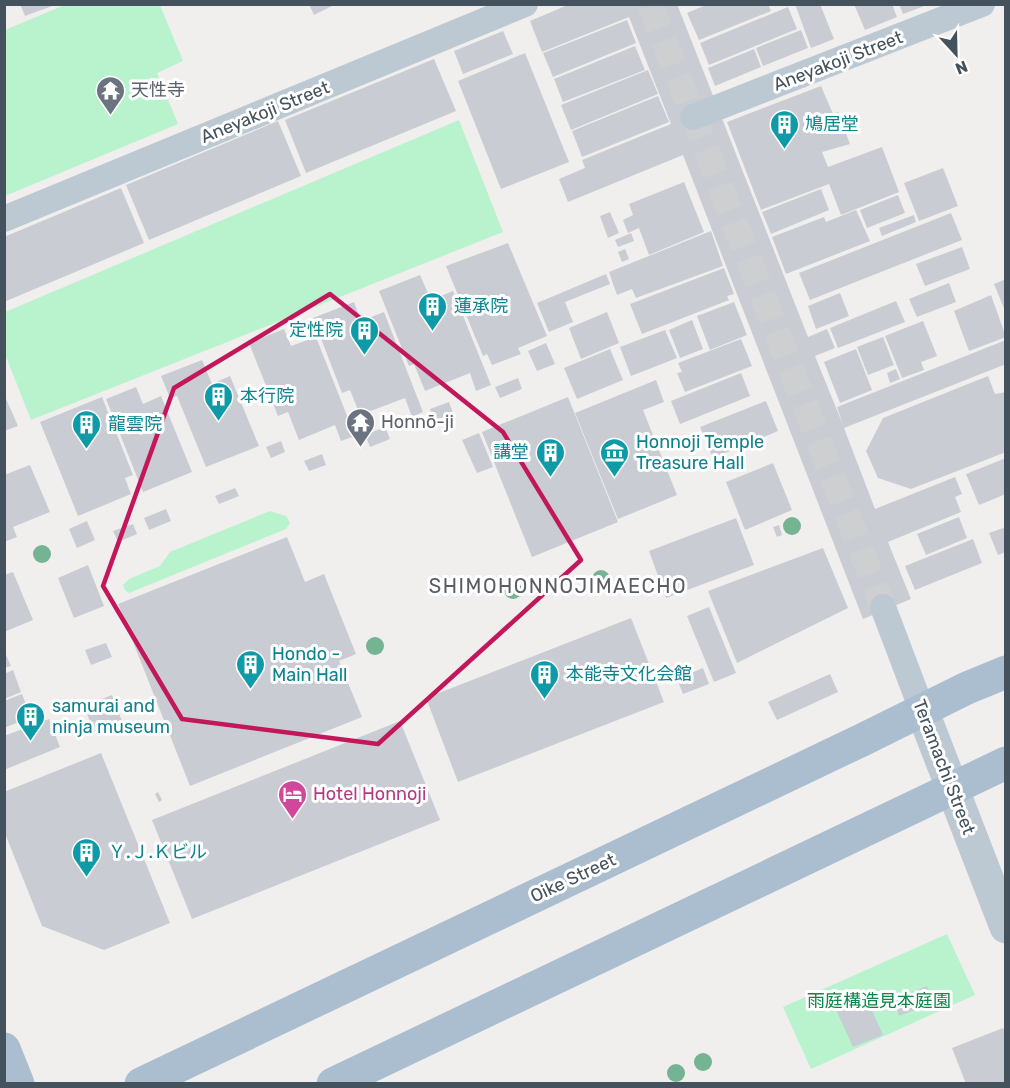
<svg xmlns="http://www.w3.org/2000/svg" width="1010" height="1088" font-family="Rubik,'Noto Sans JP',sans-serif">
<rect width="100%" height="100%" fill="#f1eeee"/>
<!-- green -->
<g fill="#b8f3ce">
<path d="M 67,4 L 160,5 L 183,61 L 157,73 L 178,124 L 5,196 L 5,30 Z"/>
<path d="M 459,120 L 503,232 L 31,420 L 5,354 L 5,312 Z"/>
<path d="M 270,511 L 286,516 L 290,523 L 286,529 L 129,593 L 125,590 L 123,585 L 129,579 L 160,566 L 170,552 Z"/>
<path d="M 947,934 L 975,995 L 811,1069 L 783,1007 Z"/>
</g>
<!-- building -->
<g fill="#c9cdd3">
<path d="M 20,4 L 55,4 L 55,5 L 25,16 Z"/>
<path d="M 309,4 L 336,4 L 314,15 Z"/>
<path d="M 570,4 L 677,4 L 808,337 L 827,329 L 835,348 L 815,356 L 843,425 L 837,407 L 1006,340 L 1006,364 L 844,428 L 875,509 L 955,477 L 962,494 L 955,497 L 961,512 L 888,542 L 911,599 L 863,619 L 683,155 L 568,202 L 559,179 L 585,168 L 582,160 L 671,124 L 629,17 L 542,52 L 530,21 Z"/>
<path d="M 708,4 L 768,4 L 771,11 L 699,40 L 687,13 Z"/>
<path d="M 795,4 L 820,4 L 834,39 L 811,48 Z"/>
<path d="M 854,4 L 892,4 L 897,17 L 865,30 Z"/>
<path d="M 899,4 L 927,4 L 927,5 L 903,14 Z"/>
<path d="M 788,7 L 797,29 L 709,65 L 700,43 Z"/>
<path d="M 627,20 L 636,43 L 553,77 L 543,53 Z"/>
<path d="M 801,30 L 808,48 L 763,66 L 756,48 Z"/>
<path d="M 503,31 L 513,54 L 463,74 L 454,51 Z"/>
<path d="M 635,46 L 645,70 L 563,102 L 554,79 Z"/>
<path d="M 754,49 L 761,67 L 715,86 L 708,68 Z"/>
<path d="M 525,53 L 569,162 L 501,189 L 458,81 Z"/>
<path d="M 434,59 L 456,111 L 306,173 L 285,120 Z"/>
<path d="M 648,70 L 658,94 L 571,130 L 561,105 Z"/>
<path d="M 821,86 L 833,114 L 838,112 L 850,144 L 822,152 L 828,167 L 882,147 L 899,192 L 841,215 L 829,184 L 761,210 L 727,122 Z"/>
<path d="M 658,96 L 669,122 L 582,157 L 572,131 Z"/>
<path d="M 278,121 L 301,176 L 149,240 L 126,185 Z"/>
<path d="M 943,168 L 958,206 L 919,221 L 904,183 Z"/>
<path d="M 684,182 L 704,232 L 649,255 L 639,228 L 628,233 L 623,220 L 633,215 L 629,204 Z"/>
<path d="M 121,188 L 144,243 L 4,302 L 4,237 Z"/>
<path d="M 821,189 L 829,210 L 771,234 L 762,212 Z"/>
<path d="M 898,195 L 905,213 L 867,228 L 860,210 Z"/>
<path d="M 856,210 L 870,241 L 786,274 L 772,237 L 824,217 L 826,222 Z"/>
<path d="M 610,212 L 619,233 L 608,238 L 600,216 Z"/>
<path d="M 951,213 L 962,240 L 810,300 L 799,273 Z"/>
<path d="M 914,215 L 916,222 L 882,236 L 879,228 Z"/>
<path d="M 711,231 L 723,266 L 636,298 L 632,289 L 617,295 L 609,272 Z"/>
<path d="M 631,233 L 634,241 L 618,247 L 615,240 Z"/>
<path d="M 508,243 L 547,336 L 518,348 L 521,354 L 492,365 L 487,354 L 483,356 L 446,266 Z"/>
<path d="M 962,247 L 970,269 L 925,286 L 916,264 Z"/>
<path d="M 625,249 L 629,259 L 622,262 L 618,252 Z"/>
<path d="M 724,268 L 734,294 L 727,296 L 729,300 L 642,334 L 630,304 Z"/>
<path d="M 606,274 L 610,284 L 565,302 L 573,322 L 549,332 L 537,303 Z"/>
<path d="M 420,275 L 431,300 L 453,291 L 491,385 L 476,391 L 470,373 L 425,391 L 414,364 L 409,366 L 379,291 Z"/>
<path d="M 1006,279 L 1006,311 L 1005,311 L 994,284 Z"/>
<path d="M 949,283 L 956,302 L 917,317 L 909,299 Z"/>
<path d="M 840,293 L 849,316 L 816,329 L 808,306 Z"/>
<path d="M 991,295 L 1006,337 L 969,351 L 954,311 Z"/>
<path d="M 896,301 L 905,322 L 838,348 L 830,328 Z"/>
<path d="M 354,302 L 361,321 L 384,312 L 423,412 L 412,417 L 405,398 L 360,415 L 350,390 L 342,393 L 313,318 Z"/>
<path d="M 734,302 L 747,335 L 710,350 L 697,316 Z"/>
<path d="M 607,312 L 619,343 L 581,359 L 569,328 Z"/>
<path d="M 692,320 L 703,349 L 680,358 L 669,330 Z"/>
<path d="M 923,321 L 937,356 L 921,362 L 924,370 L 902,378 L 885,336 Z"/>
<path d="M 284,329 L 291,346 L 316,337 L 355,436 L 341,441 L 335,425 L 299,440 L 288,412 L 278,416 L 249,343 Z"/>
<path d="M 665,330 L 677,358 L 631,376 L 620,347 Z"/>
<path d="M 883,337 L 894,365 L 868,375 L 857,347 Z"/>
<path d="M 741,339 L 752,366 L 685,392 L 677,373 L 682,372 L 678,363 Z"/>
<path d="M 546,343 L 555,364 L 537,371 L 528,351 Z"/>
<path d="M 610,349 L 623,380 L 577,399 L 564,368 Z"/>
<path d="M 856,349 L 872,390 L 840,403 L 824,362 Z"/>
<path d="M 202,360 L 212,384 L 230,376 L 259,446 L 206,467 L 177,396 L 170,398 L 161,376 Z"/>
<path d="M 896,369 L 900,379 L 890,383 L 887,373 Z"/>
<path d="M 741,373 L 750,396 L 680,424 L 671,401 Z"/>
<path d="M 988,376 L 995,394 L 1006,392 L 1006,452 L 911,489 L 878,478 L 866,451 L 883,418 Z"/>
<path d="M 518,378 L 522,389 L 500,398 L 495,387 Z"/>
<path d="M 656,380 L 664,402 L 643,410 L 677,495 L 618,519 L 575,413 Z"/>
<path d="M 136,387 L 143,404 L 161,396 L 192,472 L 143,492 L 106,399 Z"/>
<path d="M 4,394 L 18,426 L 4,431 Z"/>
<path d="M 102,397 L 133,475 L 125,478 L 131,494 L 78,516 L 40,422 Z"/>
<path d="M 568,397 L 618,522 L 532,557 L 482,432 Z"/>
<path d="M 766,401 L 778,431 L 713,458 L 700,427 Z"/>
<path d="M 449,402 L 453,413 L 434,421 L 430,409 Z"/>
<path d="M 385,427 L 390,439 L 370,447 L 365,435 Z"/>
<path d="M 479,433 L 493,467 L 477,473 L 462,440 Z"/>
<path d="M 281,441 L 285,452 L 271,458 L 266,447 Z"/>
<path d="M 322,454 L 326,465 L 309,471 L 304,461 Z"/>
<path d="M 1006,458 L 1006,494 L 979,505 L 966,474 Z"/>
<path d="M 773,463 L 792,510 L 745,530 L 726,482 Z"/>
<path d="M 30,465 L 50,512 L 13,527 L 17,537 L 4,542 L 4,475 Z"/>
<path d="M 235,488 L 239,496 L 219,504 L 215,496 Z"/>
<path d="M 166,509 L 171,521 L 149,530 L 144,518 Z"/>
<path d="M 959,517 L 967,538 L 926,555 L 917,534 Z"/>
<path d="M 736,518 L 754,565 L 666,598 L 649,551 Z"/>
<path d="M 87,521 L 95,540 L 77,548 L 69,529 Z"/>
<path d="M 133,524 L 137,534 L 118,542 L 113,531 Z"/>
<path d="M 779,525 L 782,535 L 777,537 L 773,527 Z"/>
<path d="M 1006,527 L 1006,552 L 998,555 L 989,533 Z"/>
<path d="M 287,537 L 305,582 L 324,574 L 356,654 L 339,661 L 362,717 L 190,786 L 118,604 Z"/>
<path d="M 973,539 L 982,563 L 915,590 L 905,566 Z"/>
<path d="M 823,548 L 848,608 L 737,663 L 708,591 Z"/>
<path d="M 88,565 L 104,606 L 74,618 L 58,578 Z"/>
<path d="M 13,572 L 33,620 L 4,632 L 4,575 Z"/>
<path d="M 709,607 L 736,673 L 714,682 L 687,616 Z"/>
<path d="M 631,618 L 664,702 L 458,782 L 426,698 Z"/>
<path d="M 106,643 L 112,657 L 91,665 L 85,650 Z"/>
<path d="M 4,650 L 11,666 L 4,668 Z"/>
<path d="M 703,668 L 709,684 L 683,694 L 677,679 Z"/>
<path d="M 13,670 L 21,692 L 4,699 L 4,674 Z"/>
<path d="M 830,674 L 838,692 L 777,720 L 768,702 Z"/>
<path d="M 22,694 L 31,717 L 4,728 L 4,701 Z"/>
<path d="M 112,695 L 122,721 L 94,732 L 84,706 Z"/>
<path d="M 49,719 L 60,747 L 4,770 L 4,736 Z"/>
<path d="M 400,721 L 440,820 L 192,919 L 152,820 Z"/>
<path d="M 101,753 L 170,923 L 104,950 L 42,926 L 4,831 L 4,792 Z"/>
<path d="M 158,792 L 162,800 L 159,802 L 155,794 Z"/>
<path d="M 927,986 L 934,1003 L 899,1016 L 893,999 Z"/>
<path d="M 866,997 L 883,1035 L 853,1047 L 836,1010 Z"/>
<path d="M 1003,1028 L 1006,1033 L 1006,1084 L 966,1084 L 952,1048 Z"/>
</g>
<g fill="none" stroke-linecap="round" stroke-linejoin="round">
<!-- pedestrian-tunnel -->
<path stroke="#cecfd1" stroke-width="26" stroke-dasharray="26 13" stroke-linecap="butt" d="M 650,4 L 883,607"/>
<!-- pedestrian -->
<g stroke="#bdc9d2" stroke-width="26">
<path d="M 693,117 L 982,4"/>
<path d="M 4,219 L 525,4"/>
<path d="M 883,607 L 922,710"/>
</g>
<!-- minor -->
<path stroke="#bdc9d2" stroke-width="33" d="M 922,710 L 1006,927"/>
<!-- primary -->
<g stroke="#abbed0" stroke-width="33">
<path d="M 4,1049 L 18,1084"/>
<path d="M 141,1084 L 862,740 L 967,688 L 1006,672"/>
<path d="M 333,1084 L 1006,763"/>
</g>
</g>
<!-- trees -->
<g fill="#74b493">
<circle cx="792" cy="526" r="9"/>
<circle cx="42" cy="554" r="9"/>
<circle cx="601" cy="579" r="9"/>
<circle cx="513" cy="590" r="9"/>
<circle cx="375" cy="646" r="9"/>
<circle cx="703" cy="1062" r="9"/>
<circle cx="676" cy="1073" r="9"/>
</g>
<!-- marked area -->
<path fill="none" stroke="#c2185b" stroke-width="4.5" stroke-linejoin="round" d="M 330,294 L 503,432 L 581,560 L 378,744 L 182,719 L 103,586 L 174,388 Z"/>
<!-- icons -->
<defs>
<symbol id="temple-pin" viewBox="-11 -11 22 30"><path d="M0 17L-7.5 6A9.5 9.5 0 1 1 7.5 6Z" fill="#6b7280" stroke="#fff"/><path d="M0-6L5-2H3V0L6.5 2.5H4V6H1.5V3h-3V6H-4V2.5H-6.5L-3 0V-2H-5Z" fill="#fff"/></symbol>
<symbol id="building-pin" viewBox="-11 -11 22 30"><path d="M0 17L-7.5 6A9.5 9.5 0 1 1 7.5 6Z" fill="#0f9aa8" stroke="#fff"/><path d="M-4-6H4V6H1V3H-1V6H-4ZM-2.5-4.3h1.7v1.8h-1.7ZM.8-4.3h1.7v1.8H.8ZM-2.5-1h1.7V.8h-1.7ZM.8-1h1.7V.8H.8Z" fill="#fff"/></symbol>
<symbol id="museum-pin" viewBox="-11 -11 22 30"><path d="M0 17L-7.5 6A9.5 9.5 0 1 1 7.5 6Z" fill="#0f9aa8" stroke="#fff"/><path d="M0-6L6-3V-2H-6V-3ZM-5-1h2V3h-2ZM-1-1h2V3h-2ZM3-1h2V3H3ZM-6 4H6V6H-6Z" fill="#fff"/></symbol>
<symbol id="hotel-pin" viewBox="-11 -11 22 30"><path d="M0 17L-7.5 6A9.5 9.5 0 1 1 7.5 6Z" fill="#d1479c" stroke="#fff"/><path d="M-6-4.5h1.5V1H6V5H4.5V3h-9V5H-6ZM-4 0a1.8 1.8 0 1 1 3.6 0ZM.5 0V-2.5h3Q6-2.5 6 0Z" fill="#fff"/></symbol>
</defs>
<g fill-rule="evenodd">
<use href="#temple-pin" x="94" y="74" width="33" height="45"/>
<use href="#building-pin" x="768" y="108" width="33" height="45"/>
<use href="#building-pin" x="416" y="290" width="33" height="45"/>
<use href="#building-pin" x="348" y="314" width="33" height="45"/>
<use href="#building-pin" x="202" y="380" width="33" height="45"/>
<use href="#temple-pin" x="344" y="406" width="33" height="45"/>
<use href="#building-pin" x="70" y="408" width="33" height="45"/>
<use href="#building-pin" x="534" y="436" width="33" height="45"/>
<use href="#museum-pin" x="598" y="436" width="33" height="45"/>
<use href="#building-pin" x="234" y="648" width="33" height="45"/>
<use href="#building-pin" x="528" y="658" width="33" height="45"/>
<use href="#building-pin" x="14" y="700" width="33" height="45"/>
<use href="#hotel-pin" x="276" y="778" width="33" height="45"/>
<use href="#building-pin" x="70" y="836" width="33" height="45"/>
</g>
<g text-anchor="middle" stroke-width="6" stroke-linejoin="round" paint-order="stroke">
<!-- street labels -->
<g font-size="18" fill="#44525d" stroke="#fff">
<text transform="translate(838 61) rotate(-21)" y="6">Aneyakoji Street</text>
<text transform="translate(265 112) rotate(-22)" y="6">Aneyakoji Street</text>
<text transform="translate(944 767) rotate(69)" y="6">Teramachi Street</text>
<text transform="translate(573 878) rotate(-25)" y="6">Oike Street</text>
</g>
<!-- worship labels -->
<g font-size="18" fill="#5b616d" stroke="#fff" text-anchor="start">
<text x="131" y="96">天性寺</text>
<text x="381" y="428">Honnō-ji</text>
</g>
<!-- culture labels -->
<g font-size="18" fill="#0d838f" stroke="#fff" text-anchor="start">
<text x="805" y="130">鳩居堂</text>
<text x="454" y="312">蓮承院</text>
<text x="343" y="336" text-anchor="end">定性院</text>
<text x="240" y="402">本行院</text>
<text x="108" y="430">龍雲院</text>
<text x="636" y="448">Honnoji Temple<tspan x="636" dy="21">Treasure Hall</tspan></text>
<text x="529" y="458" text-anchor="end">講堂</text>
<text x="272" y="660">Hondo -<tspan x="272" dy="21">Main Hall</tspan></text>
<text x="566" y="680">本能寺文化会館</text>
<text x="52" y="712">samurai and<tspan x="52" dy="21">ninja museum</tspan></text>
<text x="108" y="858">Ｙ.Ｊ.Ｋビル</text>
</g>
<!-- hotel labels -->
<g font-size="18" fill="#b23c85" stroke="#fff" text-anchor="start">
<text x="313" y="800">Hotel Honnoji</text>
</g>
<!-- park labels -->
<g font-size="18" fill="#0e8549" stroke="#fff">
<text x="879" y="1007">雨庭構造見本庭園</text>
</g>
<!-- neighbourhood labels -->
<g font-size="20" letter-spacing="1.5" fill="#5a5e64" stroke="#fff">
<text x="558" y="593">SHIMOHONNOJIMAECHO</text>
</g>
</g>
<!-- border -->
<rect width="1010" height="1088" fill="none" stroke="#44525d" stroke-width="12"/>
<!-- north arrow -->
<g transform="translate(956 54) rotate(158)" stroke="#ffffff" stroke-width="4.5" paint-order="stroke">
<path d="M0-4.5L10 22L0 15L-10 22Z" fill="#44525d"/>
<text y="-9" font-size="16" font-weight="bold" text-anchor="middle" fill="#44525d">N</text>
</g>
</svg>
